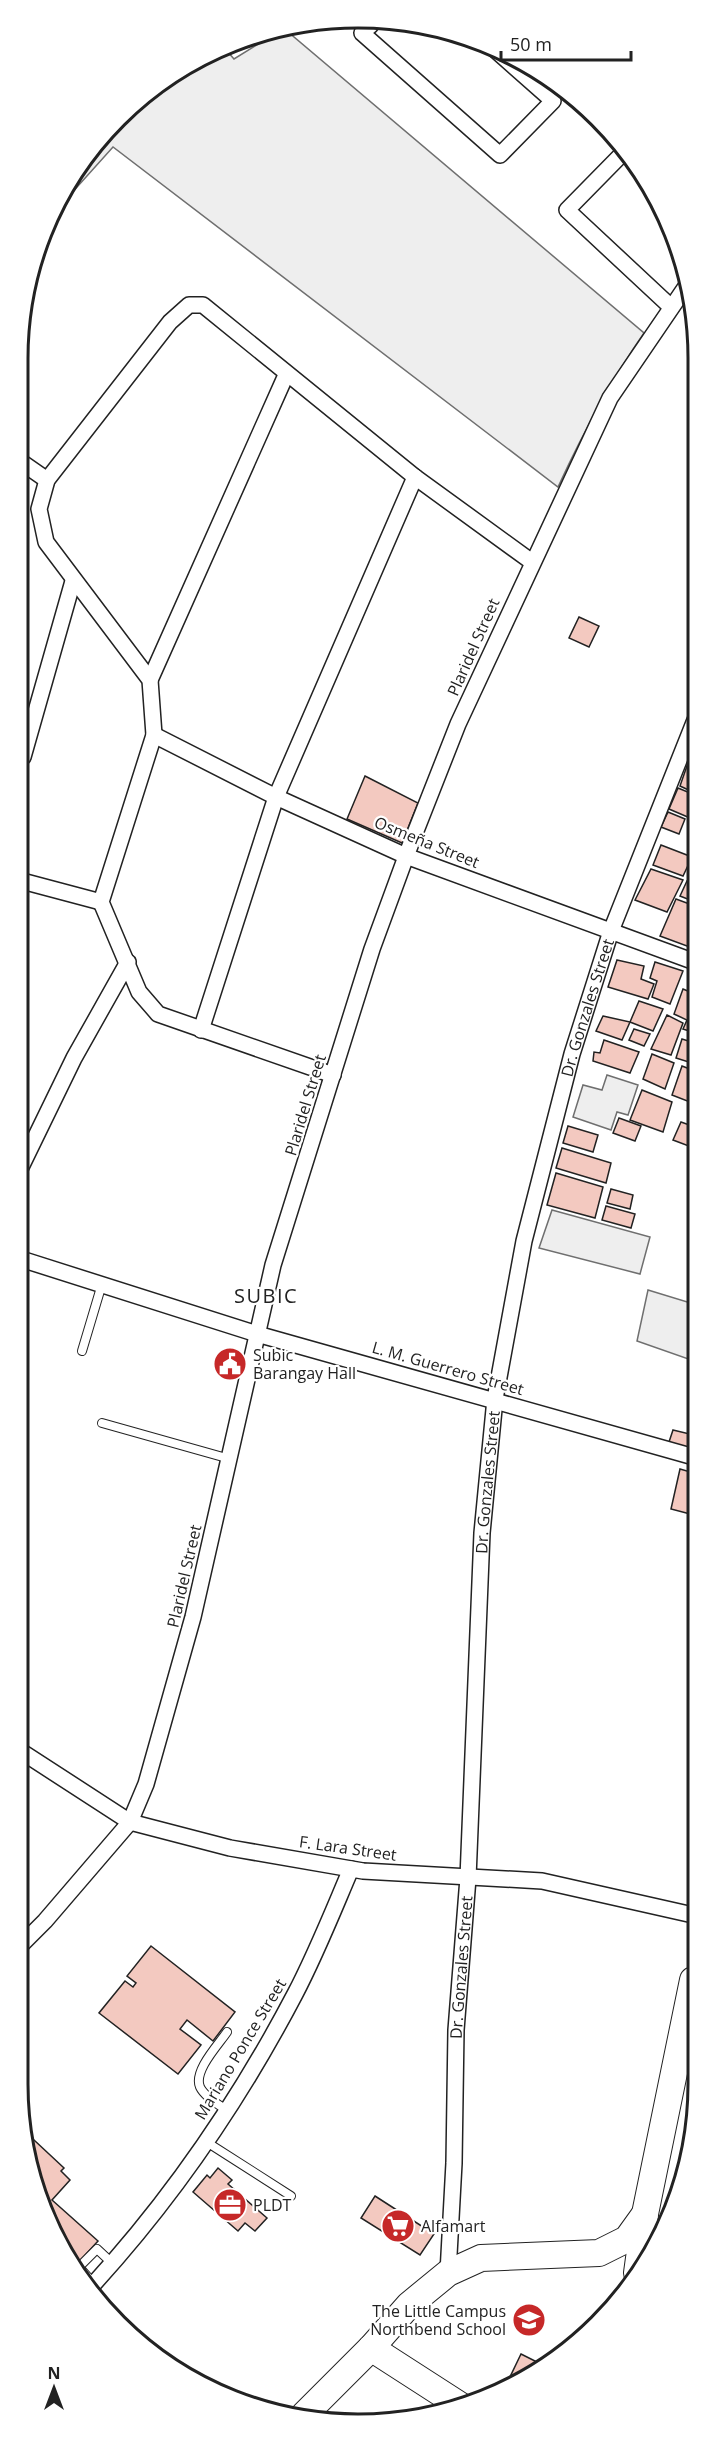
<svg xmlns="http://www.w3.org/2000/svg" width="717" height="2442" font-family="'Open Sans',sans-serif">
<rect width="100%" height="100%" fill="#fff"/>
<!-- green -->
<g fill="#eee" stroke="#6f6f6f" stroke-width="1.5">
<path d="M 292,25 L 337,25 L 287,31 L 644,333 C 610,382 583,433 558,487 L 113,147 L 60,206 L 75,170 L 156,89 L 199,63 L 227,51 L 234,59 L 260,43 L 259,38 Z"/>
<path d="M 607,1075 L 638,1085 L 628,1115 L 617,1112 L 611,1130 L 573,1117 L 583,1085 L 602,1090 Z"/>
<path d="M 552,1210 L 650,1237 L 640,1274 L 539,1248 Z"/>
<path d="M 648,1290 L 694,1304 L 694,1361 L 637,1341 Z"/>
</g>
<!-- building -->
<g fill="#f3c9c0" stroke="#222" stroke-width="1.5">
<path d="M 579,617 L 599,626 L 589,647 L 569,638 Z"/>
<path d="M 689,760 L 695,762 L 695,793 L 680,786 Z"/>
<path d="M 365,776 L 418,803 L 402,843 L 347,819 Z"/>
<path d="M 678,788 L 695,795 L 695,806 L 690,818 L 669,809 Z"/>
<path d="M 668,812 L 685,819 L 679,834 L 661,827 Z"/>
<path d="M 661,845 L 692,857 L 683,876 L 653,865 Z"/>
<path d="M 651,869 L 683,880 L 667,912 L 635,900 Z"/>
<path d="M 687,881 L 695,884 L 695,902 L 680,896 Z"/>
<path d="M 676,899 L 695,906 L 695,949 L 660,936 Z"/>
<path d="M 617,960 L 644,966 L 641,979 L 654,984 L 648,999 L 608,987 Z"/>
<path d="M 655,962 L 683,971 L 670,1004 L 652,997 L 657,981 L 650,978 Z"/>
<path d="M 683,989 L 695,994 L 695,1033 L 683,1029 L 687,1020 L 674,1014 Z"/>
<path d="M 639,1001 L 663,1009 L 653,1031 L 630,1022 Z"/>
<path d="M 667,1015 L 683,1023 L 671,1055 L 651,1049 Z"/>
<path d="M 603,1016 L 630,1022 L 622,1040 L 596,1031 Z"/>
<path d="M 634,1029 L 650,1034 L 644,1046 L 629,1040 Z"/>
<path d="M 682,1039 L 695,1043 L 695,1064 L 676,1058 Z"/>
<path d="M 604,1040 L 639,1052 L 630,1073 L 593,1061 L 594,1052 L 600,1053 Z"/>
<path d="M 652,1054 L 674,1063 L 665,1089 L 643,1079 Z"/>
<path d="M 682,1066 L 695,1071 L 695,1104 L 672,1095 Z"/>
<path d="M 642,1090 L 672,1102 L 663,1132 L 630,1120 Z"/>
<path d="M 619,1118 L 641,1126 L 635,1141 L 613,1133 Z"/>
<path d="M 681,1122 L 695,1127 L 694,1148 L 673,1140 Z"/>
<path d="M 568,1126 L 598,1135 L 593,1152 L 563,1143 Z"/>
<path d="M 562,1148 L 611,1163 L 606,1183 L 556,1168 Z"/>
<path d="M 556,1173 L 603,1187 L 595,1218 L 547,1205 Z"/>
<path d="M 611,1189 L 633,1195 L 630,1209 L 607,1203 Z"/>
<path d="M 606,1206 L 635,1214 L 631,1228 L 602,1220 Z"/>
<path d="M 673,1430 L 694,1435 L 692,1449 L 669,1442 Z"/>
<path d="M 680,1469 L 694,1473 L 694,1515 L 671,1509 Z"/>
<path d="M 151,1946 L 235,2012 L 213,2041 L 187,2020 L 180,2029 L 201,2045 L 178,2074 L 99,2013 L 125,1981 L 133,1987 L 136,1983 L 127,1976 Z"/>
<path d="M 34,2140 L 64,2168 L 61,2171 L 70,2180 L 52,2200 L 98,2241 L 76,2265 L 44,2213 L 30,2145 Z"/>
<path d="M 218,2168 L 232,2180 L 228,2184 L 267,2218 L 255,2231 L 245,2223 L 238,2231 L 193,2192 L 207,2175 L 210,2178 Z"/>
<path d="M 375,2196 L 434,2234 L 420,2255 L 361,2218 Z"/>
<path d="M 521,2354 L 543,2365 L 507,2383 Z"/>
</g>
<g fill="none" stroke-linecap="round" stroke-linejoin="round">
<defs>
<g id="service">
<path d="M 82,1351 L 102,1284"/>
<path d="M 102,1423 L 230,1459"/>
<path d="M 226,2110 C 218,2104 204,2096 200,2087 C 193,2071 219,2044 227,2032"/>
<path d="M 205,2141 L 291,2196"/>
<path d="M 94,2284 L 79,2267 L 97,2249 L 112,2263"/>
</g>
<g id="minor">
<path d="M 371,25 L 362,33 L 500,155 L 553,101 L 492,47"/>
<path d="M 624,152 L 567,210 L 671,307"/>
<path d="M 24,464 L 47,480"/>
<path d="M 150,680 L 286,375"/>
<path d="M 154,735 L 276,797 L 406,856 L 695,962"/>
<path d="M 23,757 L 73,581"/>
<path d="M 22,881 L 101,902"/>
<path d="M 201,1030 L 276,797 L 415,477"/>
<path d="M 333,1075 L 158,1014 L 139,992 L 101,902 L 154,735 L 150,680 L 46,542 L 39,509 L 47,480 L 170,322 L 189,305 L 203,305 L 415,477 L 532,562"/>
<path d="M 21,1167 L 74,1058 L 128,962"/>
<path d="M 21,1259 L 257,1334 L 694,1457"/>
<path d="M 19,1750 L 130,1822 L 230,1848 L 363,1871 L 542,1881 L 693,1915"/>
<path d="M 18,1948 L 45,1921 L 130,1822 L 146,1784 L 193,1617 L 273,1265 L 372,949 L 408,851 L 458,724 L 610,398 L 687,285"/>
<path id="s1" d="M 448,2273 L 454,2163 L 456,2030 L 468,1878 L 482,1533 L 495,1399 L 524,1241 L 572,1054 L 611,931 L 695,720"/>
<path d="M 90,2288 C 170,2201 240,2099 295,1994 C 316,1954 333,1911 351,1869"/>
</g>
<g id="primary">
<path d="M 637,2273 L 645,2214 L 693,1980"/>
<path d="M 371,2348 L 461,2406"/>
<path d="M 304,2415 L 371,2348 L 409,2305 L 448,2273 L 481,2258 L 599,2253 L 627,2239 L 645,2214"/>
</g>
</defs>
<!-- service casing -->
<use href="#service" stroke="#222" stroke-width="10"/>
<!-- minor casing -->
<use href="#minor" stroke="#222" stroke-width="18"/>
<!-- primary casing -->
<use href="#primary" stroke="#222" stroke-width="28"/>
<!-- service -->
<use href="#service" stroke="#fff" stroke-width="8"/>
<!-- minor -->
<use href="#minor" stroke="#fff" stroke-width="15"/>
<!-- primary -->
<use href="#primary" stroke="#fff" stroke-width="26"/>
</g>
<!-- icons -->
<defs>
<symbol id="civic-disc" viewBox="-11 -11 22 22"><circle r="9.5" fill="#c62828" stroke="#fff"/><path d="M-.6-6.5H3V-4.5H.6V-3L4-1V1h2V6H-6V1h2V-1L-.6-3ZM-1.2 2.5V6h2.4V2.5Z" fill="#fff"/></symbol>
<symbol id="office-disc" viewBox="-11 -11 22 22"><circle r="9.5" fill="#c62828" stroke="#fff"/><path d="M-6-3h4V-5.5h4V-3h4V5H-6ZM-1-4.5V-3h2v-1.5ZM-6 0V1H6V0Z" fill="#fff"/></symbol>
<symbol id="supermarket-disc" viewBox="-11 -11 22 22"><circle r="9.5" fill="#c62828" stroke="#fff"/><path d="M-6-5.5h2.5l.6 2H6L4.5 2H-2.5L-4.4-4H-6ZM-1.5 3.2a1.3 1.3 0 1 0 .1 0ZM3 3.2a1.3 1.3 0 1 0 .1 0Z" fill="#fff"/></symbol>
<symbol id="school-disc" viewBox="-11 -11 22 22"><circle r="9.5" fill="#c62828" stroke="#fff"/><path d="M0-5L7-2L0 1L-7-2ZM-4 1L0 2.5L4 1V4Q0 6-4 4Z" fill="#fff"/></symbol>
</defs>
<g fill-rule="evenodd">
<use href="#civic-disc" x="211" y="1345" width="38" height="38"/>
<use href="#office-disc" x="211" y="2186" width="38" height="38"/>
<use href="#supermarket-disc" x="379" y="2207" width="38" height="38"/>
<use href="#school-disc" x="510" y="2301" width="38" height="38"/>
</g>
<g text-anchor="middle" stroke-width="4.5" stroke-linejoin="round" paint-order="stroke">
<!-- street labels -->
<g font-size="16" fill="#222" stroke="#fff">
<text transform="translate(473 647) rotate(-66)" y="6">Plaridel Street</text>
<text transform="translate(427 842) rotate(22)" y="6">Osmeña Street</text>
<text dy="6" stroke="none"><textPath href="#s1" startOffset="1278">Dr. Gonzales Street</textPath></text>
<text transform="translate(305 1105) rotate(-73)" y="6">Plaridel Street</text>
<text transform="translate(448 1368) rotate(16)" y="6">L. M. Guerrero Street</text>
<text dy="6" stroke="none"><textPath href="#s1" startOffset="792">Dr. Gonzales Street</textPath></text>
<text transform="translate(184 1576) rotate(-77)" y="6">Plaridel Street</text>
<text transform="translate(348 1848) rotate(8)" y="6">F. Lara Street</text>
<text dy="6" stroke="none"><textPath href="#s1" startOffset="306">Dr. Gonzales Street</textPath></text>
<text transform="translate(240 2049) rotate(-59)" y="6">Mariano Ponce Street</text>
</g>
<!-- poi labels -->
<g font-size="16" fill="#222" stroke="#fff" text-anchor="start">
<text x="253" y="1361">Subic<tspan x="253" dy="18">Barangay Hall</tspan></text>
<text x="253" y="2211">PLDT</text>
<text x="421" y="2232">Alfamart</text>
<text x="506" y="2317" text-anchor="end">The Little Campus<tspan x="506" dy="18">Northbend School</tspan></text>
</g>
<!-- quarter labels -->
<g font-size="20" letter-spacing="1.5" fill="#222" stroke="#fff">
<text x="266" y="1303">SUBIC</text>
</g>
</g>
<!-- crop -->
<path d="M0 0H717V2442H0ZM358 28H358A330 330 0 0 1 688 358V2084A330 330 0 0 1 358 2414H358A330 330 0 0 1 28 2084V358A330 330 0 0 1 358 28Z" fill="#fff" fill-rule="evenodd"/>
<path fill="none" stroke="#222" stroke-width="3" d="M358 28H358A330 330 0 0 1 688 358V2084A330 330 0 0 1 358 2414H358A330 330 0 0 1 28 2084V358A330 330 0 0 1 358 28Z"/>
<!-- north arrow -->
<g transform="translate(54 2388)" stroke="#ffffff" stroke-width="4.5" paint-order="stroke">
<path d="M0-4.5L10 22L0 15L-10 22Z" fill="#222222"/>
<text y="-9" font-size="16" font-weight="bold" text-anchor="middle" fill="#222222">N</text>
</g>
<!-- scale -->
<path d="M501 51v9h130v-9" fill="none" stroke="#222222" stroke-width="3"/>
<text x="510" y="51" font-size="18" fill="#222222" stroke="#ffffff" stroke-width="4.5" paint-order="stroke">50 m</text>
</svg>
